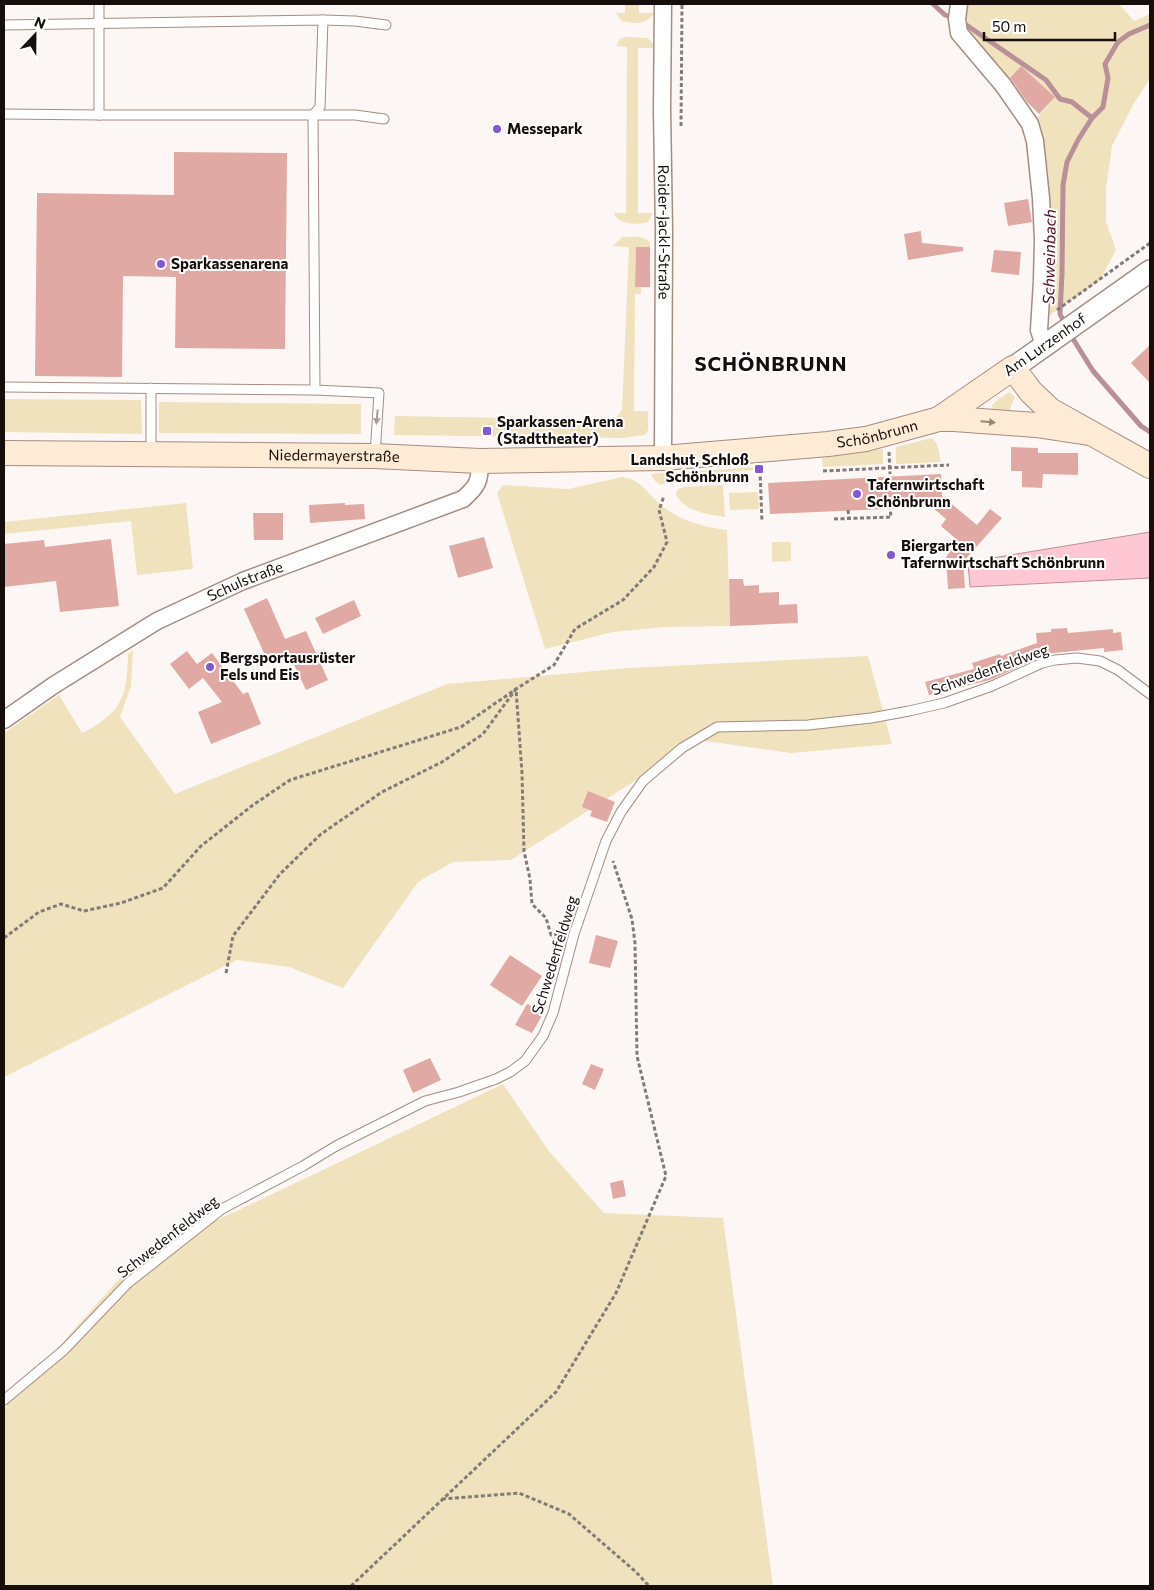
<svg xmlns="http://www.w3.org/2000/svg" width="1154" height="1590" font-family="Commissioner,sans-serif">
<rect width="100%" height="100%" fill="#fcf7f5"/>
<!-- green -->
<g fill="#f0e2bd">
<path d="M 625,4 L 639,4 L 639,13 L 654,13 C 647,25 635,24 622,21 L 616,13 L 625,13 Z"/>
<path d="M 959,4 L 1119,4 L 1134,21 L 1150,14 L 1150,79 L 1134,103 L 1112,146 L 1106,189 L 1106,221 L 1116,250 L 1100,280 L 1051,314 L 1039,330 L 1035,120 L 1055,97 L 1021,66 L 1003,85 L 959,33 Z"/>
<path d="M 625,37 L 648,38 L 653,44 L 653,48 L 638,48 L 638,213 L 653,213 L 648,222 C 637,225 618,225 614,213 L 626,213 L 627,47 L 616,46 L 620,39 Z"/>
<path d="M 622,237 C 632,237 642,235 650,242 L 650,247 L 636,247 L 635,287 L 641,287 L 641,294 L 635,294 L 634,411 L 648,411 L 648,430 L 645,435 L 622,438 L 394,435 L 395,416 L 612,420 L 617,417 L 622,410 L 629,247 L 613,246 Z"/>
<path d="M 1009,392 L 1015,397 L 1007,416 L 993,412 L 992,405 L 995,402 Z"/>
<path d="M 4,399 L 141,400 L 142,434 L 4,432 Z"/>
<path d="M 159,402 L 361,404 L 361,434 L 159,433 Z"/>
<path d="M 931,438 C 939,443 939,453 941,462 L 896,464 L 896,447 Z"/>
<path d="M 883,449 L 883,464 L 823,467 L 822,458 Z"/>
<path d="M 757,467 L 757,470 L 680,475 L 661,485 L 655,481 L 651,474 Z"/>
<path d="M 622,477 C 643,480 647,494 662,506 C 681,521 703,527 727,530 L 730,626 L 665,627 L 613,632 L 545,649 L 497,493 L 503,485 L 568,489 Z"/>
<path d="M 723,485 L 725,517 C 710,515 682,511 676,494 L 678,489 L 684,487 Z"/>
<path d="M 758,492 L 759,509 L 730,510 L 729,493 Z"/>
<path d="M 186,503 L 193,569 L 137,575 L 131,521 L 4,534 L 4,522 Z"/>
<path d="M 772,542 L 791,542 L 791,561 L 772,562 Z"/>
<path d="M 133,650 L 131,686 L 120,717 L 175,794 L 447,684 L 629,668 L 868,656 L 892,744 L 791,753 L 699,740 L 511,860 L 453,862 L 418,882 L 343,988 L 289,967 L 237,960 L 4,1077 L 4,733 L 59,695 L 82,733 C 122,712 127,698 128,654 Z"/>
<path d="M 503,1084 L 548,1150 L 604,1213 L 723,1218 L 773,1586 L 4,1586 L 4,1408 L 138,1258 Z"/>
</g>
<!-- water -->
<path fill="#ffc7d4" stroke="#b99097" d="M 1150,532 L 1150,578 L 970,587 L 968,562 Z"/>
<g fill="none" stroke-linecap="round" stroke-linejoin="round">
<!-- stream -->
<g stroke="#b99097" stroke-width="5">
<path d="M 933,4 L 945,15 L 954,18"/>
<path d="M 962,22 L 1046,80 L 1060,99 L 1072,102 L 1092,118"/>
<path d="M 1065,324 L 1060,314 L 1062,274 L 1063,185 L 1067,162 L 1078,140 L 1092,118 L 1103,107 L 1108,78 L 1105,64 L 1118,42 L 1129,34 L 1150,25"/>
<path d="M 1070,334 L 1093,371 L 1141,426 L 1150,432"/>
</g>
</g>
<!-- building -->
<g fill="#e0a9a4">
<path d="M 1021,66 L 1055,97 L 1039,114 L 1027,102 L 1010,78 Z"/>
<path d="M 174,152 L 287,153 L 285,349 L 175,348 L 176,277 L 123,276 L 122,377 L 35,376 L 37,193 L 174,195 Z"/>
<path d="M 1028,199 L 1032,222 L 1008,226 L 1004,203 Z"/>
<path d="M 921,231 L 922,243 L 963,247 L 963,251 L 908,260 L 904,234 Z"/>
<path d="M 636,247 L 650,247 L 650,287 L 635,287 Z"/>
<path d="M 994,250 L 1021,252 L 1019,275 L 991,272 Z"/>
<path d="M 1150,345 L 1150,383 L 1131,363 Z"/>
<path d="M 1011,447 L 1038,448 L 1038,453 L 1078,453 L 1078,475 L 1043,474 L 1042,488 L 1022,487 L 1022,471 L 1011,471 Z"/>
<path d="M 941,474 L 942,496 L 977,525 L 990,509 L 1002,518 L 963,562 L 965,588 L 948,589 L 946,558 L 956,539 L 941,526 L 946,519 L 932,507 L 770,514 L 768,483 Z"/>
<path d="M 345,503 L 345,505 L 364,504 L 365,519 L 310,523 L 309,505 Z"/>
<path d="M 253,513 L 283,513 L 283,540 L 254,540 Z"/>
<path d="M 484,537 L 493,568 L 458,578 L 449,546 Z"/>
<path d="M 111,539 L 119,606 L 60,612 L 56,581 L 4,587 L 4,544 L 44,540 L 45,547 Z"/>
<path d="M 729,579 L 743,579 L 744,586 L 759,585 L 759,593 L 779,592 L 779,605 L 797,604 L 798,623 L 730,626 Z"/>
<path d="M 267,598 L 285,639 L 306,631 L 328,680 L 306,690 L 289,654 L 269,664 L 244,609 Z"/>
<path d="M 354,600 L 361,616 L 323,634 L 315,618 Z"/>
<path d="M 1067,628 L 1068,633 L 1113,629 L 1113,633 L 1121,632 L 1123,650 L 1104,652 L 1104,648 L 1024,656 L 1027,663 L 990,680 L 929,695 L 925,682 L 974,669 L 972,663 L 1000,654 L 1001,656 L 1037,643 L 1036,633 L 1051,632 L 1051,629 Z"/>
<path d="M 187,651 L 197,664 L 212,653 L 243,694 L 248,692 L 261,724 L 211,744 L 198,712 L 222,702 L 203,678 L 189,689 L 170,664 Z"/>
<path d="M 588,791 L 615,802 L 607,822 L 590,816 L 592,811 L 582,807 Z"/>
<path d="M 596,935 L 618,941 L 610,968 L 589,963 Z"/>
<path d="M 510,955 L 542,976 L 522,1006 L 490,985 Z"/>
<path d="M 527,1004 L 544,1012 L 532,1033 L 515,1025 Z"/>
<path d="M 430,1058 L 441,1080 L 413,1093 L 403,1070 Z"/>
<path d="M 591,1064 L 604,1069 L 595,1090 L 582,1084 Z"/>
<path d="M 623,1180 L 626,1196 L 613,1199 L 610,1183 Z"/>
</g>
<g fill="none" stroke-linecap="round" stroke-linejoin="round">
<defs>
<g id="service">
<path d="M 99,4 L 99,115 L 313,115 L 315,390 L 379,393 L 375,455"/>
<path d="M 323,20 L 355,21 L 386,25"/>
<path d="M 4,25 L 323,20 L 320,107 L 313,115"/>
<path d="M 4,114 L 99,115"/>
<path d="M 313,115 L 355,115 L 384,119"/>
<path d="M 4,387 L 315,390"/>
<path d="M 151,388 L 151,453"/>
<path d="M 4,1400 L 64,1350 L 128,1283 L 222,1209 L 303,1166 L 336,1146 L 425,1101 L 459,1092 L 496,1079 L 510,1072 L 525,1061 L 543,1036 L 553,1013 L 574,934 L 606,841 L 621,812 L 643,781 L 682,748 L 717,727 L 808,725 L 871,718 L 909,711 L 944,703 L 992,686 L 1042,663 L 1055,660 L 1077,658 L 1100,661 L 1118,670 L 1150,694"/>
</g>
<g id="minor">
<path id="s1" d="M 663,4 L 662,109 L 664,231 L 663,458"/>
<path d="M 959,4 L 957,19 L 959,33 L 1003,85 L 1030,124 L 1035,141 L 1041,198 L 1043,239 L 1042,281 L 1039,330 L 1044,346"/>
<path id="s2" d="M 4,720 L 54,685 L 157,621 L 243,581 L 463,499 C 478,486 480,481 480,461"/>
</g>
<path id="tertiary" d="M 1013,368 L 1150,271"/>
<g id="secondary">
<path d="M 939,419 L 1013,368 L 1031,392 L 1050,410 L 1150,466"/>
<path id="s3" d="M 4,453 L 374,456 L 480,461 L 663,458 L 828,444 L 866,439 L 939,419 L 954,419 L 1036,425 L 1089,433"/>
</g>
</defs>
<!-- service casing -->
<use href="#service" stroke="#a48d82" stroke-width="11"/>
<!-- minor casing -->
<use href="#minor" stroke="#a48d82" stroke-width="19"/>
<!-- tertiary casing -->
<use href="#tertiary" stroke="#a48d82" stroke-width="24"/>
<!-- secondary casing -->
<use href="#secondary" stroke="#a48d82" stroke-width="26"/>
<!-- path -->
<g stroke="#827c79" stroke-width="3" stroke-dasharray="4 2.5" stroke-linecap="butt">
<path d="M 681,126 L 682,4"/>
<path d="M 1057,310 L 1150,243"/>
<path d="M 889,452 L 890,474"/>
<path d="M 760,470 L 762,522"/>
<path d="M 823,471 L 949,465"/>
<path d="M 848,510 L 849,518"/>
<path d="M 834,519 L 891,517 L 890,508"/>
<path d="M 4,938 L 39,912 L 61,904 L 84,911 L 121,903 L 163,888 L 201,846 L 253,805 L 290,780 L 461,727 L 516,689 L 554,665 L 575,629 L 623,600 L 654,567 L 667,542 L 659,510 L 664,496"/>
<path d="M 226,973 L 233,936 L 280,874 L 321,834 L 382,792 L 442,762 L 483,734 L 516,689 L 522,773 L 524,851 L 530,879 L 532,904 L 546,918 L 551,935 L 562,934"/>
<path d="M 442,1499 L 519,1493 L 569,1514 L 636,1572 L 649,1586"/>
<path d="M 351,1586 L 556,1392 L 616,1293 L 666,1176 L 637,1056 L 635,943 L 632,919 L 613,861"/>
</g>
<!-- service -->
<use href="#service" stroke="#fff" stroke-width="9"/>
<!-- minor -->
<use href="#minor" stroke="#fff" stroke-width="16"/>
<!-- tertiary -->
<use href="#tertiary" stroke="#fff" stroke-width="21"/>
<!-- secondary -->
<use href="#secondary" stroke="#feebd5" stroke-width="24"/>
</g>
<!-- one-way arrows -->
<defs><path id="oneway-solid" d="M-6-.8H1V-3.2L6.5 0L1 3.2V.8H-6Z" transform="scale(1.25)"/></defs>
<use fill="#a29f9d" href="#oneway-solid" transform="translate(377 417) rotate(95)"/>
<use fill="#96887a" href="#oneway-solid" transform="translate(988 422) rotate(5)"/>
<!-- markers -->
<g fill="#8358d1" stroke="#fff" stroke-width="2">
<circle cx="497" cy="129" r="5"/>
<circle cx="161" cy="264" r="5"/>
<rect x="482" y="426" width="10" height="10" rx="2.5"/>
<rect x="754" y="464" width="10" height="10" rx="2.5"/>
<circle cx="857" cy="494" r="5"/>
<circle cx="891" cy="555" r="5"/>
<circle cx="210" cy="667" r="5"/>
</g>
<g text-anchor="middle" stroke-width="4" stroke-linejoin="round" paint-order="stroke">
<!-- poi labels -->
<g font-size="15" font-weight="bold" fill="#160e0a" stroke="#fff" text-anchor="start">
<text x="507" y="134">Messepark</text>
<text x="171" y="269">Sparkassenarena</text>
<text x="497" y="427">Sparkassen-Arena<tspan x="497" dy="17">(Stadttheater)</tspan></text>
<text x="749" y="465" text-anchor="end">Landshut, Schloß<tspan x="749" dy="17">Schönbrunn</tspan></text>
<text x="867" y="490">Tafernwirtschaft<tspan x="867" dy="17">Schönbrunn</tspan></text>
<text x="901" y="551">Biergarten<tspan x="901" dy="17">Tafernwirtschaft Schönbrunn</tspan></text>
<text x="220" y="663">Bergsportausrüster<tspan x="220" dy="17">Fels und Eis</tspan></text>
</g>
<!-- street labels -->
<g font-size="15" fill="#160e0a" stroke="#fff">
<text dy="5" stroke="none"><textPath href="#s1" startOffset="228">Roider-Jackl-Straße</textPath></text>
<text transform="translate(1045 345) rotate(-35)" y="5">Am Lurzenhof</text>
<text dy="5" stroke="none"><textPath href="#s3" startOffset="875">Schönbrunn</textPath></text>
<text dy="5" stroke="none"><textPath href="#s3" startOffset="330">Niedermayerstraße</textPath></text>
<text dy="5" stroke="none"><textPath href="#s2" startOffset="279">Schulstraße</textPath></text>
<text transform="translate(990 670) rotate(-20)" y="5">Schwedenfeldweg</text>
<text transform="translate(555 955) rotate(-73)" y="5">Schwedenfeldweg</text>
<text transform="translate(168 1237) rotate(-38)" y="5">Schwedenfeldweg</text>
</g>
<!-- water labels -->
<g font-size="16" font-style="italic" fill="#52122a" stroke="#fff">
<text transform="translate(1049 257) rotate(-89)" y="6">Schweinbach</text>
</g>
<!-- district labels -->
<g font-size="20" font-weight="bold" letter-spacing="1" fill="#160e0a" stroke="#fff">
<text x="771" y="371">SCHÖNBRUNN</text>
</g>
</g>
<!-- border -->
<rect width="1154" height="1590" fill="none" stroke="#160e0a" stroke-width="10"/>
<!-- north arrow -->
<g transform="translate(35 35) rotate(22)" stroke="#ffffff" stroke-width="4" paint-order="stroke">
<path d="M0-4L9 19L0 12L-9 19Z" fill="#160e0a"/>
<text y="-8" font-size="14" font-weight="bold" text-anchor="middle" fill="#160e0a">N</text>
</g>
<!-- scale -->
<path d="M984 32v8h131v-8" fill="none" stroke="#160e0a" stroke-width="2.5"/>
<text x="992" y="32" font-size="15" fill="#160e0a" stroke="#ffffff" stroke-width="4" paint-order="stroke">50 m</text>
</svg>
